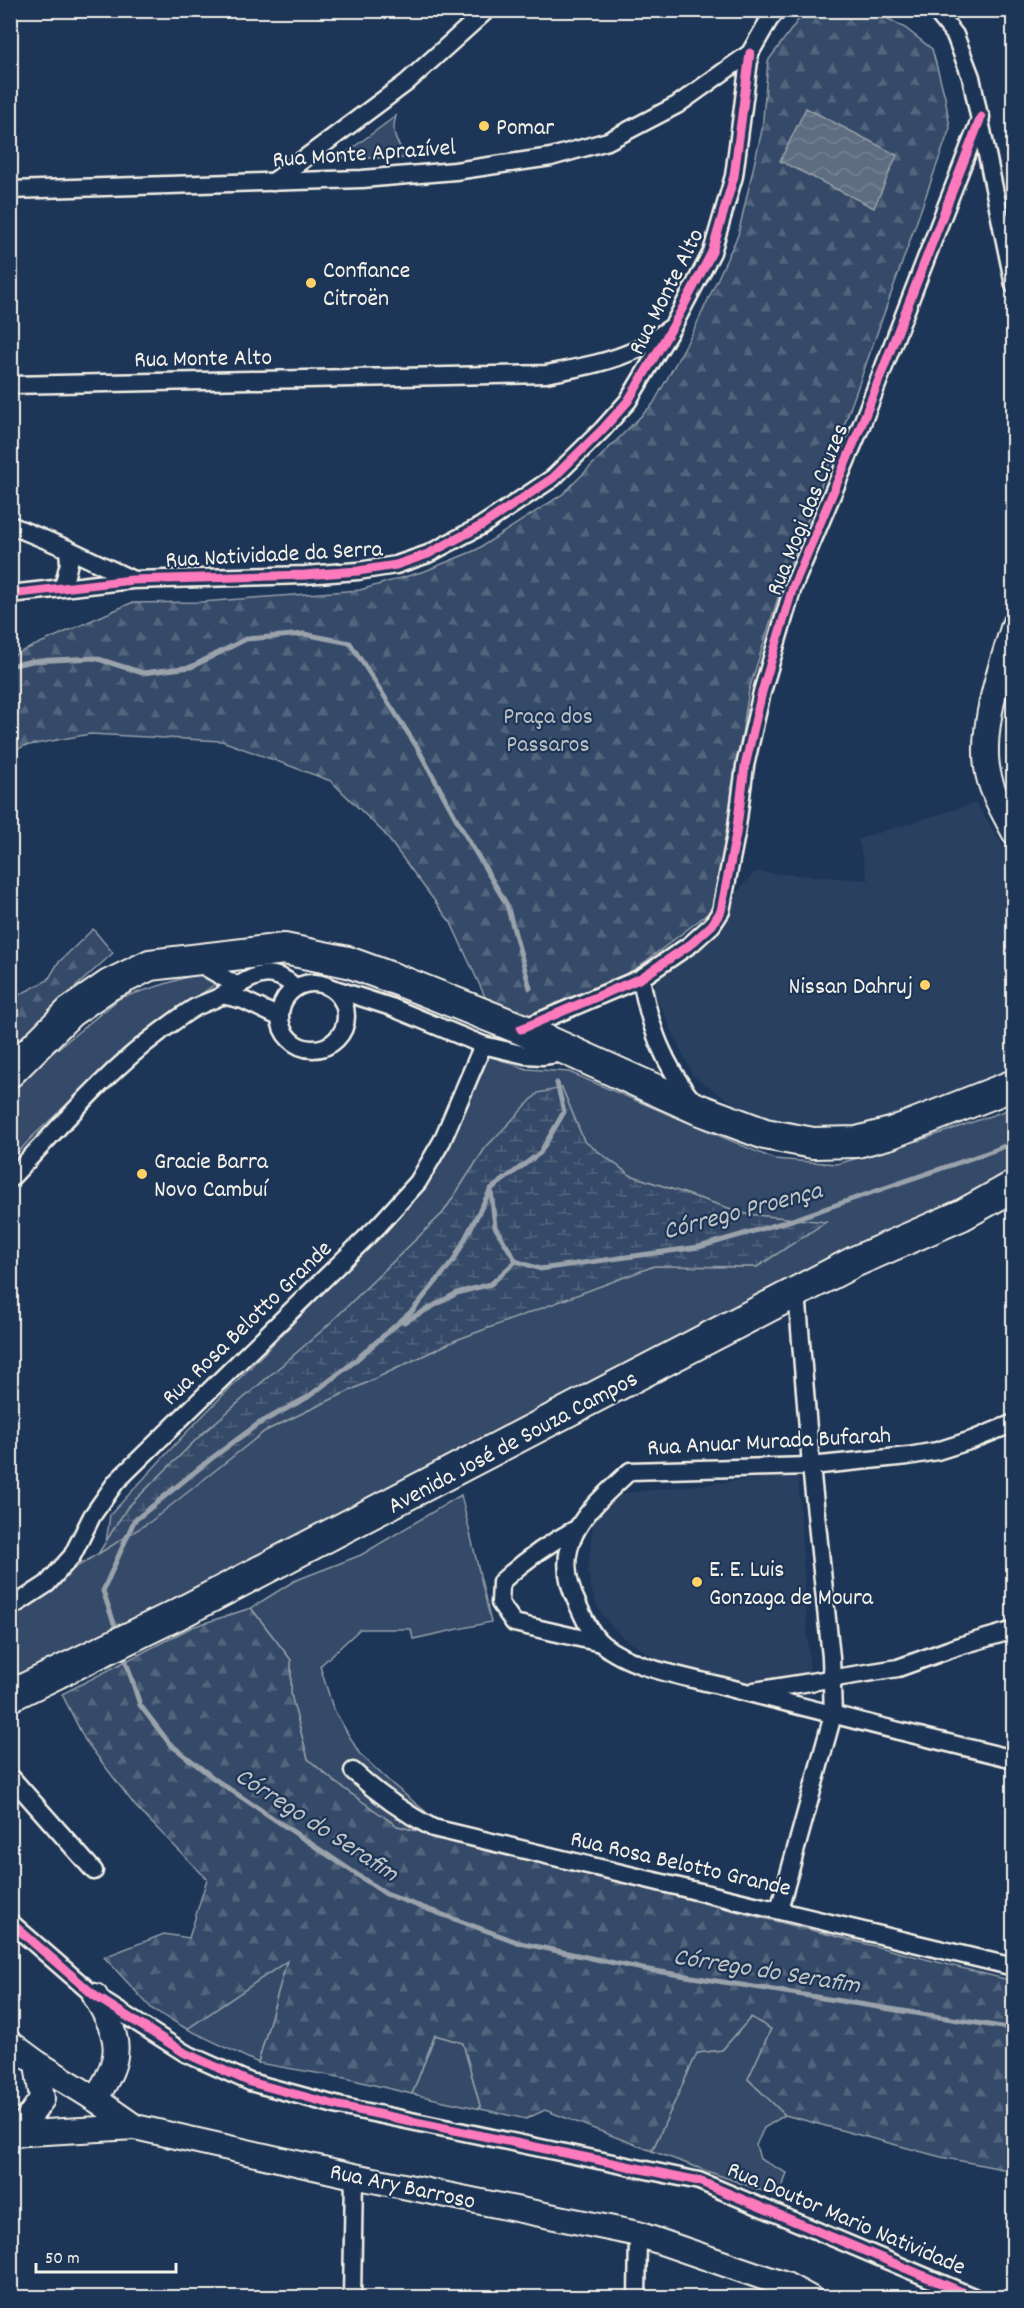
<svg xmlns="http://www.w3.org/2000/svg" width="1024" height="2308" font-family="Dekko,sans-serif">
<defs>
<pattern id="forest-firs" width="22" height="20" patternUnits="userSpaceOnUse" patternTransform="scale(1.5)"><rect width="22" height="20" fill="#354a67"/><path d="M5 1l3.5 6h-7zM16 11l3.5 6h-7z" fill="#53657d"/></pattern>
<pattern id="wetland-marsh" width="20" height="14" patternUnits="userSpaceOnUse" patternTransform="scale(1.5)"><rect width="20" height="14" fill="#354a67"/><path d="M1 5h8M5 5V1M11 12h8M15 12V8" fill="none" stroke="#53657d"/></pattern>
<pattern id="water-waves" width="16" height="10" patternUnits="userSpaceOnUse" patternTransform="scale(1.5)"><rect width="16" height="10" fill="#5e6d82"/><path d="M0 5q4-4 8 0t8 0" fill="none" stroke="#768294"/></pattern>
</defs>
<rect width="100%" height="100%" fill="#1d3557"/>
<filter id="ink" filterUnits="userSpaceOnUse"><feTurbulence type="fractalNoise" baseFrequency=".0167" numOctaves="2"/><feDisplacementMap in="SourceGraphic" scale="12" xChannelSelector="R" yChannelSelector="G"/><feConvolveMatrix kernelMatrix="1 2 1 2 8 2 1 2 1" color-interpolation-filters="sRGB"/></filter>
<g filter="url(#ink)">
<!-- built -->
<g fill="#2a4060">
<path d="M 976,803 L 1013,862 L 1013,1069 L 968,1092 L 844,1131 L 754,1117 L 693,1076 L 652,988 L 755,872 L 868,880 L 858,839 Z"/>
<path d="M 798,1474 L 810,1677 L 745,1683 L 670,1666 L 627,1641 L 613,1628 L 599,1610 L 592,1592 L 588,1572 L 593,1524 L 601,1505 L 625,1493 Z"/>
</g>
<!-- grass -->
<g fill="#354a67" stroke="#949ea8" stroke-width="1.5">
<path d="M 396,116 C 390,135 397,144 409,158 L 339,158 Z"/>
<path d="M 200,973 L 221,980 L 140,1037 L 33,1136 L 11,1160 L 11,1093 L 45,1059 L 120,998 Z"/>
<path d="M 489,1056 L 527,1069 L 569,1072 L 774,1159 L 837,1164 L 921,1140 L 1013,1108 L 1013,1174 L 11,1692 L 11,1608 L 149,1522 L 265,1431 L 456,1340 L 654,1266 L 757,1267 L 824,1222 L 746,1214 L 630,1175 L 584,1141 L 562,1088 L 486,1147 L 443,1213 L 324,1329 L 202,1434 L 127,1508 L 106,1542 L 110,1515 L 181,1438 L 406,1208 L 455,1136 Z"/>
<path d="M 461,1495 L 491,1622 L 413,1639 L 411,1629 L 360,1629 L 320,1666 L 333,1708 L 359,1753 L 391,1783 L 426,1812 L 438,1836 L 397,1826 L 336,1783 L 308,1759 L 291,1695 L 291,1660 L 251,1608 L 294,1581 L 361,1555 Z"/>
<path d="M 287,1961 L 258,2063 L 187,2029 Z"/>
<path d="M 751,2017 L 771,2029 L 748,2079 L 785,2115 L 764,2128 L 756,2145 L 760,2159 L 787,2173 L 779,2197 L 652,2151 L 697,2053 L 722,2050 Z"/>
<path d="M 435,2035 L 463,2043 L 481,2109 L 412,2094 Z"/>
</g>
<!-- forest -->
<g fill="url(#forest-firs)" stroke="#949ea8" stroke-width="1.5">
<path d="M 813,11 L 874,11 L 905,28 L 932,49 L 945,97 L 950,128 L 839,440 L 782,585 L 749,690 L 715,908 L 633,971 L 537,1017 L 487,1001 L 451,923 L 384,833 L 331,781 L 222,741 L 90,734 L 24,746 L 11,752 L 11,656 L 131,603 L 201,602 L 360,590 L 425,571 L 476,550 L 563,494 L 653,404 L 693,332 L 738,235 L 762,130 L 768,61 L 798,20 Z"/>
<path d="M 93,929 L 113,953 L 72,990 L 37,1031 L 11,1047 L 11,999 L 48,980 L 58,963 Z"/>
<path d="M 251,1608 L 291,1660 L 291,1695 L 308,1759 L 336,1783 L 397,1826 L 1013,1981 L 1013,2171 L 941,2157 L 785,2115 L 748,2079 L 771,2029 L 751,2017 L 722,2050 L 697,2053 L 652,2151 L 545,2110 L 526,2119 L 481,2109 L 463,2043 L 435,2035 L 412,2094 L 345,2078 L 258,2063 L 287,1961 L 187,2029 L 152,2009 L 104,1957 L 164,1934 L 189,1938 L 207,1879 L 136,1807 L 85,1740 L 62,1694 L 192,1627 Z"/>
</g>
<!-- wetland -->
<path fill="url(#wetland-marsh)" stroke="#949ea8" stroke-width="1.5" d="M 562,1088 L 584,1141 L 630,1175 L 746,1214 L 826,1222 L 757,1267 L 654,1266 L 456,1340 L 265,1431 L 150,1522 L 98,1554 L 127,1508 L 202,1434 L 324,1329 L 443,1213 L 486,1147 L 538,1093 Z"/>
<!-- water -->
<path fill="url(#water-waves)" stroke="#9aa2ab" stroke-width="1.5" d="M 806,108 L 897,155 L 874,208 L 780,161 Z"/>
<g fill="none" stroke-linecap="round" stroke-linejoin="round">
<!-- stream -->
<g stroke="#9aa2ab" stroke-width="5">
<path d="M 10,666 L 32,661 L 95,658 L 143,673 L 191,667 L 246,639 L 304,634 L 350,643 L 417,747 L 463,831 L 507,905 L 530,988"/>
<path d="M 491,1190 L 495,1227 L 516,1261 L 540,1269 L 699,1247 L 792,1220 L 995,1150 L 1014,1142"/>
<path d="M 404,1322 L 457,1293 L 491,1284 L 516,1261"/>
<path d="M 117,1632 L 103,1591 L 134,1521 L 212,1458 L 258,1424 L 308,1397 L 350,1365 L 412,1311 L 454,1260 L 491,1189 L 540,1153 L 564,1112 L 557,1083"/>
<path d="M 123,1652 L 140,1705 L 170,1744 L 216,1780 L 386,1894 L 520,1943 L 643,1969 L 1014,2029"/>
</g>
<defs>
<g id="street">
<path d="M 935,10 L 955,35 L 971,77 L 1014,285"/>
<path d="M 273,182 L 406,83 L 487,10"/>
<path d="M 10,190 L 362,179 L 455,171 L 551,157 L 608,141 L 677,105 L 750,53 L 769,20 L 777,10"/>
<path d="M 10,385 L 546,374 C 577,368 608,363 638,349 C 649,343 660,335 670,328"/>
<path d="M 10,525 L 68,549 L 131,579"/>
<path d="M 63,587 L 69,563 L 68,549"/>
<path d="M 10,594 L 132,580 L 305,575 L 358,571 L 396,565 L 428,554 L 481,526 L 553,478 L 602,430 L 628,401 L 673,326 L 712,252 L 734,176 L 750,53"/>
<path d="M 195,961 L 236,985"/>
<path d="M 641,978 C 650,1028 663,1063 694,1103"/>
<circle cx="313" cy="1016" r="33"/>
<path d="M 329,987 L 391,1007 L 483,1045 L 525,1055 L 542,1056 L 565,1053"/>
<path d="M 222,995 L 243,1000 L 279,1017"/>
<path d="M 521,1029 L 641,978 L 691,944 L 712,925 L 721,911 L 736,834 L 745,766 L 762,692 L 793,587 L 861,426 L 981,117"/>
<path d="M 10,1179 C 59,1128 104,1074 160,1032 C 171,1024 182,1015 194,1008 C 203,1003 214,1000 223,995 C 249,979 268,962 295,987"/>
<path d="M 1014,1423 L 972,1440 L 937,1451 L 908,1456 L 811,1466 L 630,1471 C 588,1510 547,1544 578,1605 C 584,1618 591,1635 602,1644 C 632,1669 688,1677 726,1687 C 821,1712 917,1736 1014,1759"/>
<path d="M 574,1530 C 547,1544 524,1561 501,1582 L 500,1603 L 514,1623 L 601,1643"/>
<path d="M 10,1608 L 47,1584 L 72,1556 L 92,1516 L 116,1482 L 379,1225 L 418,1182 L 442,1141 L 483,1045"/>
<path d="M 754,1691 L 898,1668 L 959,1646 L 1014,1630"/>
<path d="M 353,1771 C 378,1794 403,1812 433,1828 L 1014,1967"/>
<path d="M 10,1776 L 94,1871"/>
<path d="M 779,1910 L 833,1715 L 831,1657 L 811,1466 L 797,1292"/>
<path d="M 10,1922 L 95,1996 L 185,2053 L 250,2082 L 339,2106 L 699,2181 L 976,2298"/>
<path d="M 352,2298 L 354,2176"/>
<path d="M 637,2298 L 638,2234"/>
</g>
<g id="secondary">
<path d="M 1014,625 C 1001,666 981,724 987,767 C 990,790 1003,811 1014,832"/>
<path d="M 95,1996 C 121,2039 124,2056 95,2099"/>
<path d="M 10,2043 L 37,2063 L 95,2099 L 135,2127 L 354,2176 L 638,2234 L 786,2285 L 810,2298"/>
<path d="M 10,2134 L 135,2127"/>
<path d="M 17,2134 L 42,2099 L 37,2063"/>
</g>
<g id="highway">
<path d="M 10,1072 L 70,1012 L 109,985 L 150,965 L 284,949 L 348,962 L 403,982 L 521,1029 L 698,1109 L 765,1134 L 813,1143 L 857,1142 L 891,1133 L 1014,1085"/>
<path d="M 10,1696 L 178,1614 L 854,1262 L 962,1215 L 1014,1186"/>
</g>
</defs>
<!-- street casing -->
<use href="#street" stroke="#f4f1e8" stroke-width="21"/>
<!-- secondary casing -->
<use href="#secondary" stroke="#f4f1e8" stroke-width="28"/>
<!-- highway casing -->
<use href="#highway" stroke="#f4f1e8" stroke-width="34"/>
<!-- street -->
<use href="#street" stroke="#1d3557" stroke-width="16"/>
<!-- secondary -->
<use href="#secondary" stroke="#1d3557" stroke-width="24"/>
<!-- highway -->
<use href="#highway" stroke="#1d3557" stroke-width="30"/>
<defs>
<g id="cycleway">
<path d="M 10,594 L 132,580 L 305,575 L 358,571 L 396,565 L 428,554 L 481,526 L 553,478 L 602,430 L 628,401 L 673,326 L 712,252 L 734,176 L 750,53"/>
<path d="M 521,1029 L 641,978 L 691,944 L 712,925 L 721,911 L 736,834 L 745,766 L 762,692 L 793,587 L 861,426 L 981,117"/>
<path d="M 10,1922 L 95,1996 L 185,2053 L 250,2082 L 339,2106 L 699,2181 L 976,2298"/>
</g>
</defs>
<!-- cycleway casing -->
<use href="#cycleway" stroke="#1d3557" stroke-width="13"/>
<!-- cycleway -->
<use href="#cycleway" stroke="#fd7abc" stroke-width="9"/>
</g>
</g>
<!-- markers -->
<g fill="#ffd166" stroke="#1d3557" stroke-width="2">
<circle cx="484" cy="126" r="6"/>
<circle cx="311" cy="283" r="6"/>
<circle cx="925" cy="985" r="6"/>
<circle cx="142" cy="1174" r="6"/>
<circle cx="697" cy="1582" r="6"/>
</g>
<g text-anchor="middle" stroke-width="4.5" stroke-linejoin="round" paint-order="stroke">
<!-- poi labels -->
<g font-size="24" fill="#f4f1e8" stroke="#1d3557" text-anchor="start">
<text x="496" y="134">Pomar</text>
<text x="323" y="277">Confiance<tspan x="323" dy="28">Citroën</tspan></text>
<text x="913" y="993" text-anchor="end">Nissan Dahruj</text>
<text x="154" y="1168">Gracie Barra<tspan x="154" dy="28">Novo Cambuí</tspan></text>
<text x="709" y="1576">E. E. Luis<tspan x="709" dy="28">Gonzaga de Moura</tspan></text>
</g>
<!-- street labels -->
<g font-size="24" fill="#f4f1e8" stroke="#1d3557">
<text transform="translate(364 152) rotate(-4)" y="8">Rua Monte Aprazível</text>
<text transform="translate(665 291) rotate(-63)" y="8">Rua Monte Alto</text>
<text transform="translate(203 357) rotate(-1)" y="8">Rua Monte Alto</text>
<text transform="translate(806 509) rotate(-68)" y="8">Rua Mogi das Cruzes</text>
<text transform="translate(274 553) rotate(-3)" y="8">Rua Natividade da Serra</text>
<text transform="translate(246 1322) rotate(-44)" y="8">Rua Rosa Belotto Grande</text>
<text transform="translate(769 1440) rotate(-3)" y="8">Rua Anuar Murada Bufarah</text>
<text transform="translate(512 1441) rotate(-28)" y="8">Avenida José de Souza Campos</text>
<text transform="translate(681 1862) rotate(13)" y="8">Rua Rosa Belotto Grande</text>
<text transform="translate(403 2185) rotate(12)" y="8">Rua Ary Barroso</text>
<text transform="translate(847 2217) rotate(23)" y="8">Rua Doutor Mario Natividade</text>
</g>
<!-- park labels -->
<g font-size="24" fill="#bbbfc1" stroke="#1d3557">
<text x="548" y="723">Praça dos<tspan x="548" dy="28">Passaros</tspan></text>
</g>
<!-- water labels -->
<g font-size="26" font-style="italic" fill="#c0c3c4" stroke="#1d3557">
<text transform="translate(742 1209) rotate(-15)" y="9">Córrego Proença</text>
<text transform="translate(318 1823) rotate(33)" y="9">Córrego do Serafim</text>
<text transform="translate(767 1969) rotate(9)" y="9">Córrego do Serafim</text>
</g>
</g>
<!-- margin -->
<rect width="1024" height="2308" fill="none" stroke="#1d3557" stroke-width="36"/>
<rect x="18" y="18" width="988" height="2272" fill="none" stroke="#f4f1e8" stroke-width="2" filter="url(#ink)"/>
<!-- scale -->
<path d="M36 2263v9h140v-9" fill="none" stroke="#f4f1e8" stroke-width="3"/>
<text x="45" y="2263" font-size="18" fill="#f4f1e8" stroke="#1d3557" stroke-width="4.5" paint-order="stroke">50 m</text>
</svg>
